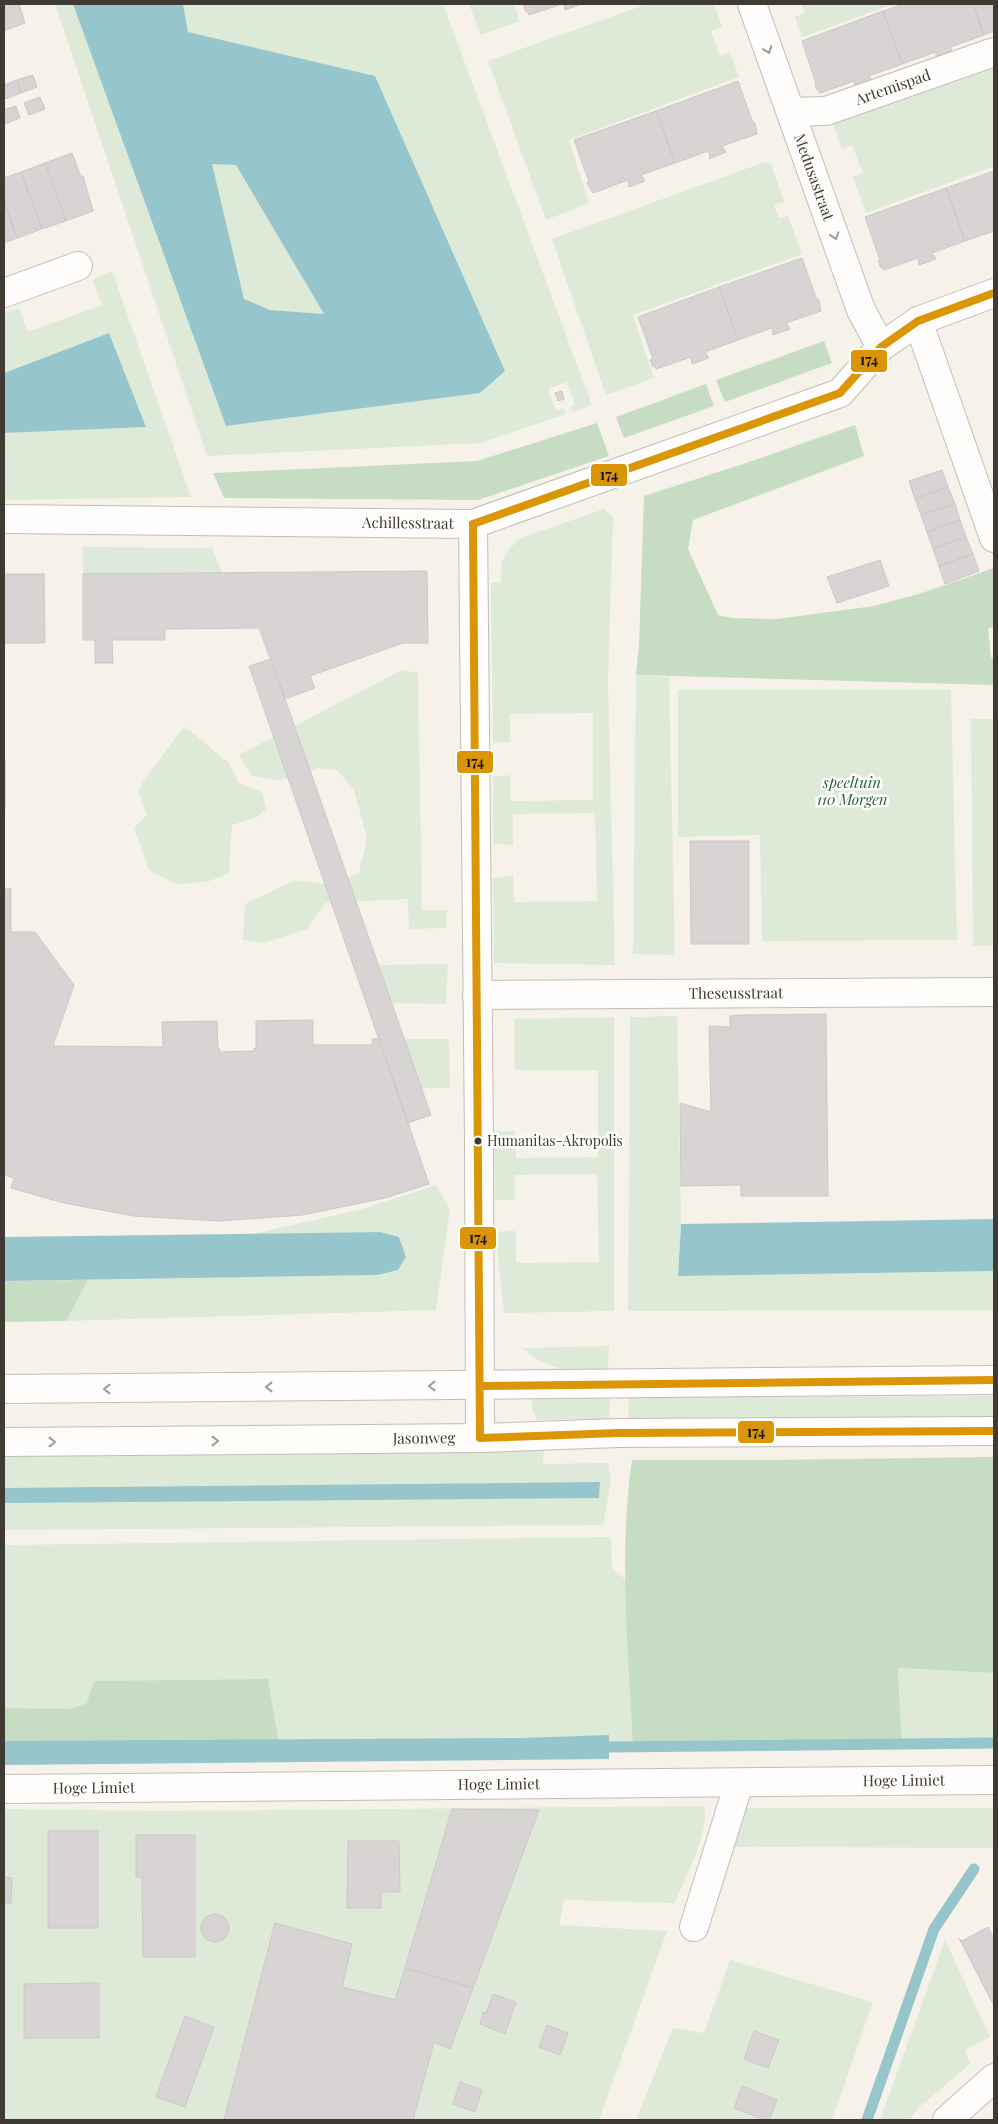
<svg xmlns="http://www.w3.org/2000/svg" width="998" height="2124" font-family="'Playfair Display',serif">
<rect width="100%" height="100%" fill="#f7f2e9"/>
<!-- green -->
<g fill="#ddead8">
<path d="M 55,4 L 73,4 L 226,426 L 479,393 L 375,76 L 188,32 L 183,4 L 443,4 L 592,405 L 573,412 L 570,406 L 575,405 L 567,382 L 548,389 L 556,410 L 564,408 L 566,414 L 481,443 L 207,456 Z"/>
<path d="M 469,4 L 514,4 L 520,21 L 481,35 Z"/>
<path d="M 647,4 L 714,4 L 722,27 L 711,31 L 720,56 L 730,52 L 739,77 L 569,140 L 589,203 L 546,220 L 488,61 Z"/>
<path d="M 801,4 L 894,4 L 802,37 L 795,17 L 805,13 Z"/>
<path d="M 994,64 L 994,166 L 866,213 L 853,177 L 863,173 L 852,145 L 842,149 L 832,122 Z"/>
<path d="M 765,162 L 771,164 L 784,202 L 774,205 L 779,218 L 788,216 L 802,254 L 633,315 L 654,378 L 606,395 L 552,239 Z"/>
<path d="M 211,164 L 236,164 L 324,314 L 270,310 L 244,299 Z"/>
<path d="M 112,271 L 191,497 L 4,500 L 4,433 L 146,427 L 109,333 L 4,373 L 4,313 L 19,308 L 28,332 L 102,305 L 93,281 L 96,277 Z"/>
<path d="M 604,509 L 613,517 L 608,682 L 615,965 L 494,963 L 493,878 L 513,875 L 514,902 L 597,901 L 595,813 L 513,814 L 513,845 L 493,844 L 493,777 L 510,775 L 511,801 L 593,800 L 593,713 L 510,714 L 510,742 L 493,743 L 491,583 L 501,582 L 501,563 L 509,549 L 521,538 Z"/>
<path d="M 83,547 L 212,548 L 222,573 L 83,574 Z"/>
<path d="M 402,670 L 418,673 L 422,910 L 447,910 L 446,928 L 409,929 L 408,899 L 325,903 L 307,929 L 264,943 L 243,940 L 245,904 L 295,880 L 332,885 L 359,873 L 367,838 L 354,790 L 337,770 L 319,768 L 279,781 L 251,775 L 239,755 Z"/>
<path d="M 636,675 L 669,677 L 675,955 L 633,954 Z"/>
<path d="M 678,690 L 951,690 L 957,940 L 762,941 L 760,835 L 678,837 Z"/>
<path d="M 971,719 L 994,719 L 994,946 L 973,946 Z"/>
<path d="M 184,726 L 229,763 L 238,782 L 262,792 L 266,809 L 257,817 L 232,825 L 229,873 L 207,882 L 176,884 L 149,870 L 134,828 L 147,815 L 138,792 L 143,782 Z"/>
<path d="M 448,964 L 446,1004 L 392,1003 L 378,965 Z"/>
<path d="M 677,1016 L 681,1224 L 678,1276 L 994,1271 L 994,1310 L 628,1311 L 630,1017 Z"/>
<path d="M 614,1017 L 614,1311 L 504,1313 L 495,1232 L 516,1231 L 516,1263 L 599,1262 L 597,1174 L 515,1175 L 515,1200 L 495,1200 L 494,1132 L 515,1131 L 516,1158 L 598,1157 L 598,1070 L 515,1070 L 514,1019 Z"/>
<path d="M 404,1039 L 449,1039 L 450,1088 L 421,1088 Z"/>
<path d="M 436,1185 L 450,1209 L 436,1310 L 66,1321 L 88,1280 L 378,1275 L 398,1270 L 406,1257 L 399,1237 L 380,1232 L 252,1234 L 359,1210 Z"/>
<path d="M 609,1346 L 608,1369 C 573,1370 551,1374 523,1348 Z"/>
<path d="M 610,1396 L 609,1419 L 537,1420 L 532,1409 L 532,1398 Z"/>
<path d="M 994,1396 L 994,1417 L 628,1420 L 629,1397 Z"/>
<path d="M 544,1446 L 543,1464 L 608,1463 L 611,1481 L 603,1525 L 4,1530 L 4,1451 Z"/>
<path d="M 611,1537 L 612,1568 L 626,1580 L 633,1749 L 281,1754 L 268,1679 L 87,1704 L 71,1709 L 4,1708 L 4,1545 Z"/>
<path d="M 898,1668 L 994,1673 L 994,1745 L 902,1746 Z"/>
<path d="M 705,1806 C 707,1839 687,1873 675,1903 L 564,1900 L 559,1925 L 667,1931 L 599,2120 L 4,2120 L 4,1809 L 163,1811 Z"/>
<path d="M 741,1808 L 994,1808 L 994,1848 L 730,1847 Z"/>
<path d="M 945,1940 L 990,2037 L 965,2050 L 970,2064 L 918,2108 L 910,2120 L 880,2120 Z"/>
<path d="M 730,1960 L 873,2002 L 832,2120 L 636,2120 L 673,2028 L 704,2033 Z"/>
</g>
<!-- forest -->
<g fill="#c6ddc4">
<path d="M 824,341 L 832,363 L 725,402 L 716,380 Z"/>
<path d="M 706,384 L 714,406 L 624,438 L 616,417 Z"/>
<path d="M 597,423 L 609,456 L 478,500 L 224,498 L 213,473 L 477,461 Z"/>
<path d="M 855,425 L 864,456 L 693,520 L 688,549 L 718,615 L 732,618 L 777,619 L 874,606 L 922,593 L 994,568 L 994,627 L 988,628 L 991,658 L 994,658 L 994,685 L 636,675 L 639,645 L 644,496 L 752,461 Z"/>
<path d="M 88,1280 L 66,1321 L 4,1322 L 4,1281 Z"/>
<path d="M 994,1457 L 994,1673 L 898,1668 L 902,1746 L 633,1749 C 629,1654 618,1555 632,1460 L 770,1460 Z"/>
<path d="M 268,1679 L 281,1754 L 4,1755 L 4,1708 L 71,1709 L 87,1703 L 94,1681 Z"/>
</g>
<!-- water -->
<g fill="#96c5cc" fill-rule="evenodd">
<path d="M 73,4 L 183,4 L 188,32 L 375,76 L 505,371 L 480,393 L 226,426 ZM 212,164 L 236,165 L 324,314 L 270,310 L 244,299 Z"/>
<path d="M 109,333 L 146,427 L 4,433 L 4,373 Z"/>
<path d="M 994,1219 L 994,1271 L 678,1276 L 681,1224 Z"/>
<path d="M 380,1232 L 399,1237 L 406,1257 L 398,1270 L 378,1275 L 4,1281 L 4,1237 Z"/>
<path d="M 600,1482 L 599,1498 L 4,1503 L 4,1488 Z"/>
<path d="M 609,1735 L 609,1759 L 4,1765 L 4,1741 L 522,1738 Z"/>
</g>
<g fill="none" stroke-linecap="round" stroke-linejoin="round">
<!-- stream -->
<g stroke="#96c5cc" stroke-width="11">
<path d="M 609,1747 L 994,1743"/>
<path d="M 867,2120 L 934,1929 L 974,1869"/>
</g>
</g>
<!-- building -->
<g fill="#d9d4d4" stroke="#ccc7c6">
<path d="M 4,4 L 19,4 L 25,23 L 4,31 Z"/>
<path d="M 525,4 L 562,4 L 529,15 L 528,12 L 526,12 L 524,6 Z"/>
<path d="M 564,4 L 582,4 L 565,10 Z"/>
<path d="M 904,4 L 973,4 L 984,35 L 950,47 L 953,53 L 936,59 L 936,52 L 902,64 L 883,11 Z"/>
<path d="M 973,4 L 994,4 L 994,31 L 984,35 Z"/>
<path d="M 883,11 L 902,64 L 869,76 L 872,82 L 855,86 L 854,81 L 820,93 L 819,90 L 817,90 L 815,84 L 816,83 L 802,41 Z"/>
<path d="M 33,75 L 37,87 L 21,93 L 17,80 Z"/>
<path d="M 17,80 L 21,93 L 5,99 L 4,85 Z"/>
<path d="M 738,81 L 753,123 L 755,123 L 757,134 L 722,146 L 726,152 L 709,159 L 710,156 L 708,151 L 675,163 L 656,111 Z"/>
<path d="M 40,97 L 45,109 L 29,115 L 24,103 Z"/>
<path d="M 16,106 L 20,118 L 4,124 L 4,110 Z"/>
<path d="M 656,111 L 675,163 L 641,175 L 645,181 L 629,187 L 628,180 L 593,193 L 587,183 L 589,182 L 574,140 Z"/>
<path d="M 72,153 L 81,177 L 83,176 L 93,211 L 66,221 L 45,163 Z"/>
<path d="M 45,163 L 66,221 L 42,229 L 21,172 Z"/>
<path d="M 994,171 L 994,231 L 965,241 L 946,188 Z"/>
<path d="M 21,172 L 42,229 L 17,238 L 4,202 L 4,178 Z"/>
<path d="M 946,188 L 965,241 L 932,253 L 936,259 L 919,265 L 918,258 L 884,270 L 883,267 L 881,268 L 878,261 L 880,260 L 865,217 Z"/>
<path d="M 4,202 L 17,238 L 4,243 Z"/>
<path d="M 802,258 L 817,300 L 819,300 L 821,311 L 786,323 L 790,329 L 773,335 L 772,328 L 738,340 L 719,287 Z"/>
<path d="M 719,287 L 738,340 L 705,352 L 709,358 L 692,364 L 691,357 L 656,369 L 655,366 L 653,367 L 650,360 L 653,359 L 638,317 Z"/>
<path d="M 562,391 L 564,399 L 558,401 L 555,393 Z"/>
<path d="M 942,470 L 948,487 L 915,499 L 909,481 Z"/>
<path d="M 948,487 L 955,504 L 921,515 L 915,499 Z"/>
<path d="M 955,504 L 960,520 L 927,532 L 921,515 Z"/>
<path d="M 960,520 L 966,537 L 933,549 L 927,532 Z"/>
<path d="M 966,537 L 973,554 L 939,566 L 933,549 Z"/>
<path d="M 973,554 L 979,571 L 945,584 L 939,566 Z"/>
<path d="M 880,560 L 889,586 L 837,603 L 827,577 Z"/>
<path d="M 427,571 L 428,643 L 403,643 L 310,676 L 315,688 L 285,699 L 259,628 L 165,629 L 165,640 L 112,640 L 113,663 L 95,663 L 95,640 L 83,640 L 83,574 Z"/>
<path d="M 4,574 L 44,574 L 45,643 L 4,643 Z"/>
<path d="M 271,659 L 431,1115 L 408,1123 L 249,666 Z"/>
<rect x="4" y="760" width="1" height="49"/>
<path d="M 690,841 L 749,841 L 749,944 L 691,944 Z"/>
<path d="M 4,889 L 11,889 L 11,932 L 35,932 L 74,985 L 53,1046 L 163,1047 L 162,1022 L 217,1021 L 218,1049 L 220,1049 L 220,1052 L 254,1051 L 254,1048 L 256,1049 L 256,1021 L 313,1020 L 313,1045 L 373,1045 L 372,1039 L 379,1039 L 429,1184 L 385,1198 L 303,1215 L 219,1221 L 134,1216 L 64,1203 L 11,1188 L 14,1178 L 4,1175 Z"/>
<path d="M 826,1014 L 828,1196 L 741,1196 L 741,1185 L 681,1186 L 680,1103 L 711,1112 L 709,1026 L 730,1027 L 730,1016 L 739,1015 Z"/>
<path d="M 452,1809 L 539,1810 L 473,1988 L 405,1968 Z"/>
<rect x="48" y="1831" width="50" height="97"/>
<path d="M 136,1835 L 195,1835 L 195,1957 L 143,1957 L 142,1877 L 136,1877 Z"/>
<path d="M 348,1841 L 399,1841 L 400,1892 L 381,1892 L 381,1908 L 347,1908 Z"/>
<path d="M 4,1877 L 12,1878 L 11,1904 L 4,1903 Z"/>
<circle cx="215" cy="1928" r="14"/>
<path d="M 275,1923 L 352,1944 L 342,1987 L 395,2000 L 405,1968 L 473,1988 L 450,2049 L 434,2042 L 413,2120 L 224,2120 Z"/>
<path d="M 988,1927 L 994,1939 L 994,2006 L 959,1938 L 962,1941 Z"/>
<path d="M 99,1983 L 99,2038 L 24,2038 L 24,1984 Z"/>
<path d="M 493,1994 L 516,2002 L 505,2034 L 480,2024 L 483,2012 L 486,2013 Z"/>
<path d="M 185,2016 L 214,2027 L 185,2107 L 156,2097 Z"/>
<path d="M 547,2025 L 568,2033 L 560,2055 L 539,2047 Z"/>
<path d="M 754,2031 L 779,2040 L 768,2068 L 744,2059 Z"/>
<path d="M 460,2082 L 482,2090 L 475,2112 L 453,2104 Z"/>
<path d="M 742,2086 L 777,2100 L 769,2120 L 765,2120 L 734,2108 Z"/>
</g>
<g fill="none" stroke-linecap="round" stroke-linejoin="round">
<defs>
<g id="minor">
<path id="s1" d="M 752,4 L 861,310 L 881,347"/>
<path id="s2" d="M 791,112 L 826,111 L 994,52"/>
<path d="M 4,293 L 78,266"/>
<path d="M 918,321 L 994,538"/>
<path id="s3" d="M 4,519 L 473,524 L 840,393 L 881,347 L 918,321 L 994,293"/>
<path d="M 473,524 L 479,1141 L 480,1438"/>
<path id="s4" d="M 477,995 L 994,992"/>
<path d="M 4,1389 L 994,1380"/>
<path id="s5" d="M 4,1442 L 480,1438 L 618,1433 L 994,1431"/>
<path id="s6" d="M 4,1789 L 994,1780"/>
<path d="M 694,1927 L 739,1783"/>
<path d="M 947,2120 L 994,2078"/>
</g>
</defs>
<!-- minor casing -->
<use href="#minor" stroke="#c2bdb5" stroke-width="30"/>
<!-- minor -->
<use href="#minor" stroke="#fefdfc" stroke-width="28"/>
<defs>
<g id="bus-1">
<path d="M 473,524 L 480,1438 L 618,1433 L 994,1431"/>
<path d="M 473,524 L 840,393 L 881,347 L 918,321 L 994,293"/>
<path d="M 480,1386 L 994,1380"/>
</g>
</defs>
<!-- bus-1 casing -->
<use href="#bus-1" stroke="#fff" stroke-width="11"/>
<!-- bus-1 -->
<use href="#bus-1" stroke="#db9608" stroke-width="8"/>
</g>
<!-- one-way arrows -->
<defs><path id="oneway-chevron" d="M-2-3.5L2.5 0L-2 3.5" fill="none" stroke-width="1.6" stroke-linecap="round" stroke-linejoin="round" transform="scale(1.25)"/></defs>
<g stroke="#9e9c97">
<use href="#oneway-chevron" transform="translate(768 50) rotate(70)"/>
<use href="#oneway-chevron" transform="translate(835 236) rotate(71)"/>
<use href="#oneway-chevron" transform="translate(432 1386) rotate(180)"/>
<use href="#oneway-chevron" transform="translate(269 1387) rotate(180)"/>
<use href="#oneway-chevron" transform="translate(107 1389) rotate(180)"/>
<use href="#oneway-chevron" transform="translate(215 1441)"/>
<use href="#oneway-chevron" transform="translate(52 1442)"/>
</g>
<!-- markers -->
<circle fill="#3f3a32" stroke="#fff" stroke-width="2" cx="478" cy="1141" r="4.5"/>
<g text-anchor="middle" stroke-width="5" stroke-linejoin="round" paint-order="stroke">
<!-- bus labels -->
<g font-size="14" fill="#3f3a32" stroke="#fff" text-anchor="start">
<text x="487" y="1146">Humanitas-Akropolis</text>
</g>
<!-- street labels -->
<g font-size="15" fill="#3f3a32" stroke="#fff">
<text dy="5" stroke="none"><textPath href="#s2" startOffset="106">Artemispad</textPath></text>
<text dy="5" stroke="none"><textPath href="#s1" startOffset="184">Medusastraat</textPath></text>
<text dy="5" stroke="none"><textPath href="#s3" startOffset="404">Achillesstraat</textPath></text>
<text dy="5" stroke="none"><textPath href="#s4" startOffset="259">Theseusstraat</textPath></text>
<text dy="5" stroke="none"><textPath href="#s5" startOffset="420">Jasonweg</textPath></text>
<text dy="5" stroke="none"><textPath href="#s6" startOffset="900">Hoge Limiet</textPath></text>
<text dy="5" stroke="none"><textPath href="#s6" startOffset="495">Hoge Limiet</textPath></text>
<text dy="5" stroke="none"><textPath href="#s6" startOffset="90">Hoge Limiet</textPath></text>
</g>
<!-- park labels -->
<g font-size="15" font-style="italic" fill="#206333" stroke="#fff">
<text x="852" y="788">speeltuin<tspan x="852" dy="17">110 Morgen</tspan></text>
</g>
</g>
<g stroke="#fff" stroke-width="2">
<rect x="850" y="349" width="38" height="24" rx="5" fill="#db9608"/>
<rect x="590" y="463" width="38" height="24" rx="5" fill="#db9608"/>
<rect x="456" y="750" width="38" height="24" rx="5" fill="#db9608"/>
<rect x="459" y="1226" width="38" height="24" rx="5" fill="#db9608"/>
<rect x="737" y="1420" width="38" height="24" rx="5" fill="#db9608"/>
</g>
<g font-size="14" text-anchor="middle" font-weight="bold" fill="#111">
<text x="869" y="365">174</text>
<text x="609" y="480">174</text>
<text x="475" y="767">174</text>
<text x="478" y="1243">174</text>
<text x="756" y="1437">174</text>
</g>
<!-- border -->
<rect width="998" height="2124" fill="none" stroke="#3f3a32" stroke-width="10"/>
</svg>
